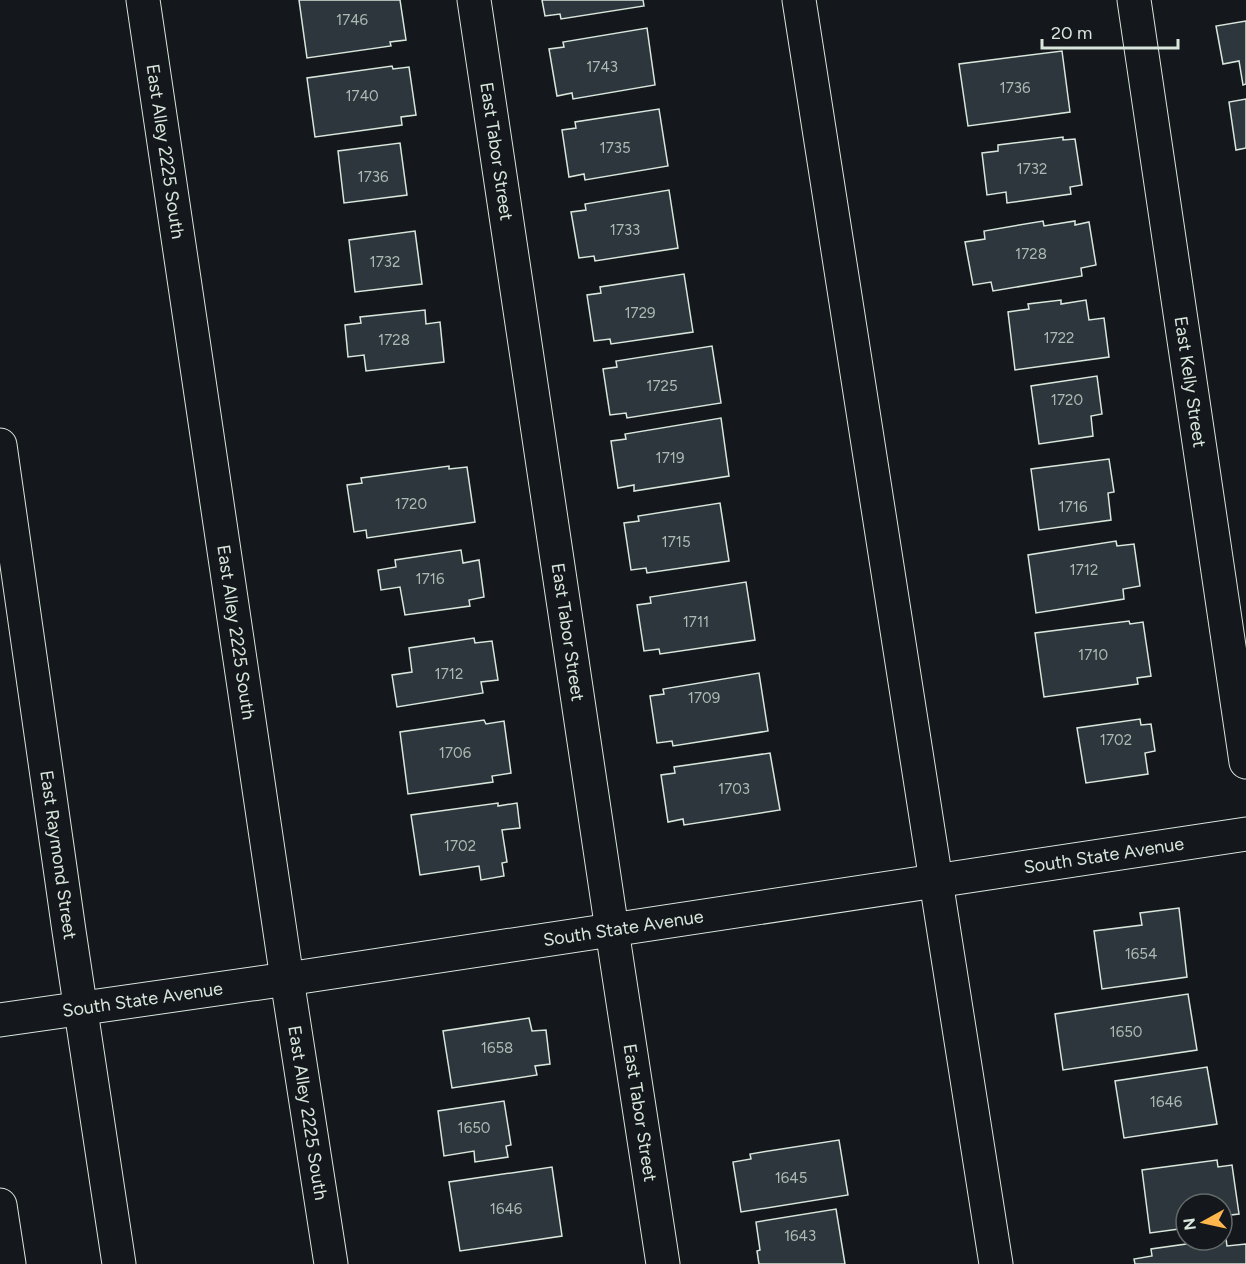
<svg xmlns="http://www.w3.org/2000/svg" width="1246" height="1264" font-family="Figtree,sans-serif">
<rect width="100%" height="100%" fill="#14181c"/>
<!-- building -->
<g fill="#2c363c" stroke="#d8e6dc" stroke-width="1.5">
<path d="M 299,0 L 400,0 L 406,40 L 390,42 L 391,46 L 307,58 Z"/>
<path d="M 542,0 L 643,0 L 644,6 L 561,19 L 560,14 L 545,16 Z"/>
<path d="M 1246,21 L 1246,84 L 1243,85 L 1239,61 L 1223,64 L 1216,26 Z"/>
<path d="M 647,28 L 655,85 L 573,99 L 572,93 L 557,96 L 549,49 L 564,47 L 563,42 Z"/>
<path d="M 1062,51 L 1070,112 L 968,126 L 959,64 Z"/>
<path d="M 392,66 L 393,69 L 409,67 L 416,115 L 401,117 L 402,125 L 315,137 L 307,78 Z"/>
<path d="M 1246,99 L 1246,148 L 1236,150 L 1229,102 Z"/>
<path d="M 659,109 L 668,166 L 585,180 L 584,174 L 569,177 L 562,130 L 576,128 L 575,122 Z"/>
<path d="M 1063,137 L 1063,140 L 1075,139 L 1082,185 L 1070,187 L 1071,194 L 1007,203 L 1006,192 L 987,195 L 982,153 L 998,151 L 998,145 Z"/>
<path d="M 400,143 L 407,195 L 344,203 L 338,151 Z"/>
<path d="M 669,190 L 678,248 L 595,261 L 594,256 L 579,258 L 571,212 L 586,210 L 585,204 Z"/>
<path d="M 1043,221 L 1044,226 L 1075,221 L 1075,225 L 1089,222 L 1096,265 L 1081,268 L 1082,276 L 993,291 L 991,282 L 973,285 L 965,242 L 985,239 L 984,231 Z"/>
<path d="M 415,231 L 422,284 L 355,292 L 349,240 Z"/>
<path d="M 684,274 L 693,332 L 611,344 L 610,339 L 594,341 L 587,295 L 601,293 L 600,287 Z"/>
<path d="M 1061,300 L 1061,304 L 1086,300 L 1089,320 L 1104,318 L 1109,357 L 1015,370 L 1008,312 L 1029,309 L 1028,304 Z"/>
<path d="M 425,310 L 426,324 L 440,322 L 444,362 L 366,371 L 364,355 L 348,357 L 345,325 L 361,323 L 360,317 Z"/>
<path d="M 712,346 L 721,403 L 627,418 L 626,413 L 610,415 L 603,369 L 617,367 L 616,361 Z"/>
<path d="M 1097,376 L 1102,414 L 1091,416 L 1093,436 L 1039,444 L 1031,386 Z"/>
<path d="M 721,418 L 729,476 L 634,491 L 634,485 L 618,488 L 611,441 L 626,439 L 625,434 Z"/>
<path d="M 1109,459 L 1114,492 L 1108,493 L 1111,520 L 1039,530 L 1031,469 Z"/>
<path d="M 449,466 L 449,469 L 467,467 L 475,522 L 367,538 L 366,530 L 354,532 L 347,485 L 362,483 L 361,478 Z"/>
<path d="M 720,503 L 729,561 L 647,573 L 646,568 L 631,570 L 624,523 L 639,521 L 638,516 Z"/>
<path d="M 1116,541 L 1117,546 L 1134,544 L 1140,586 L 1123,589 L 1124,599 L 1036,613 L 1028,555 Z"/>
<path d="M 461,550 L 463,563 L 479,560 L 484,597 L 469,600 L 470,606 L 405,615 L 400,587 L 381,590 L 378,570 L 396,567 L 395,560 Z"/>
<path d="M 746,582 L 755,640 L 660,654 L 659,649 L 644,651 L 637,605 L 651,603 L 650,597 Z"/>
<path d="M 1129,621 L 1130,624 L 1143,622 L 1151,676 L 1137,678 L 1138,684 L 1044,697 L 1035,633 Z"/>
<path d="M 474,638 L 475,643 L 492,641 L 498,680 L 481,682 L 483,693 L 397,707 L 392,675 L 412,672 L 409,648 Z"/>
<path d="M 759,673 L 768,731 L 673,746 L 672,741 L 657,743 L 650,696 L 664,694 L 663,689 Z"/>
<path d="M 1140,719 L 1141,725 L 1151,724 L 1155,751 L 1145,753 L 1148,774 L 1086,783 L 1077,728 Z"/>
<path d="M 484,720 L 486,724 L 504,721 L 511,773 L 492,776 L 493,782 L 408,794 L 400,732 Z"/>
<path d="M 770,753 L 780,810 L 684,825 L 683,819 L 668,822 L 661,775 L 675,773 L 674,767 Z"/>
<path d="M 498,803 L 498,806 L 517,803 L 520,828 L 502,830 L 507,862 L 502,863 L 504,876 L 481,880 L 479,866 L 420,875 L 411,815 Z"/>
<path d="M 1179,908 L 1187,977 L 1102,989 L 1094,931 L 1142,925 L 1140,913 Z"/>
<path d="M 1188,994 L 1197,1050 L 1063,1070 L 1055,1014 Z"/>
<path d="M 529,1018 L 532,1031 L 546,1030 L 550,1064 L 535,1066 L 537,1075 L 452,1088 L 443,1031 Z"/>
<path d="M 1207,1067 L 1217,1124 L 1124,1138 L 1115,1081 Z"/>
<path d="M 504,1101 L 511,1145 L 506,1146 L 508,1157 L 475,1162 L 474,1151 L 444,1156 L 438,1111 Z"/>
<path d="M 839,1140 L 848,1195 L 741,1212 L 733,1162 L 751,1159 L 750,1154 Z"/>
<path d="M 1217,1160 L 1218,1167 L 1232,1165 L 1239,1214 L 1222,1216 L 1223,1223 L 1222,1223 L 1222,1204 L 1186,1204 L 1186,1228 L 1150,1233 L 1142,1170 Z"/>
<path d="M 552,1167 L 562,1236 L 460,1251 L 449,1182 Z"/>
<path d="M 836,1209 L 845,1264 L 759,1264 L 757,1251 L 760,1250 L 756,1222 Z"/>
<path d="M 1222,1239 L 1226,1239 L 1227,1246 L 1246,1244 L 1246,1264 L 1135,1264 L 1134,1259 L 1152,1256 L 1151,1249 Z"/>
</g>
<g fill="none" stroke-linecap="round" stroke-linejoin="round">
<defs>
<g id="minor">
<path id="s1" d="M 143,0 L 287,979 L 331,1264"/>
<path id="s2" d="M 474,0 L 612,930 L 663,1264"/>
<path d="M 799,0 L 936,881 L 996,1264"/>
<path id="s3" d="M 1134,0 L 1246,762"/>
<path id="s4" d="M 0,1020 L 287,979 L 1246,834"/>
</g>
<g id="major">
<path id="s5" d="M 0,445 L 69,931 L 119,1264"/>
<path d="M 0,1205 L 9,1264"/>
</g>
</defs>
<!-- minor casing -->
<use href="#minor" stroke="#d8e6dc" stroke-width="35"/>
<!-- major casing -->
<use href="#major" stroke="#d8e6dc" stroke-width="35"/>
<!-- minor -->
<use href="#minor" stroke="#14181c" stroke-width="33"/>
<!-- major -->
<use href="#major" stroke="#14181c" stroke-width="33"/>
</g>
<g text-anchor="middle" stroke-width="4.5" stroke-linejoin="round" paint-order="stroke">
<!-- number labels -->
<g font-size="15" fill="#adbab4">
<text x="352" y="25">1746</text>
<text x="602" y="72">1743</text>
<text x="1015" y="93">1736</text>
<text x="362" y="101">1740</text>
<text x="615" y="153">1735</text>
<text x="1032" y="174">1732</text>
<text x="373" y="182">1736</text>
<text x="625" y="235">1733</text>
<text x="1031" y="259">1728</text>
<text x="385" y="267">1732</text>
<text x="640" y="318">1729</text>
<text x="1059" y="343">1722</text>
<text x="394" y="345">1728</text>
<text x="662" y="391">1725</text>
<text x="1067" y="405">1720</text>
<text x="670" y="463">1719</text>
<text x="411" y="509">1720</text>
<text x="1073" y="512">1716</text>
<text x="676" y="547">1715</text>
<text x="1084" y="575">1712</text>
<text x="430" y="584">1716</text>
<text x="696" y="627">1711</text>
<text x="1093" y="660">1710</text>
<text x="449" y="679">1712</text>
<text x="704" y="703">1709</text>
<text x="1116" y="745">1702</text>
<text x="455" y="758">1706</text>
<text x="734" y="794">1703</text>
<text x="460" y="851">1702</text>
<text x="1141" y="959">1654</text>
<text x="1126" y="1037">1650</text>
<text x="497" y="1053">1658</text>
<text x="1166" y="1107">1646</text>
<text x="474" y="1133">1650</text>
<text x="791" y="1183">1645</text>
<text x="506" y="1214">1646</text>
<text x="800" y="1241">1643</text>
</g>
<!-- street labels -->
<g font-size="18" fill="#d8e6dc" stroke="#14181c">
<text dy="6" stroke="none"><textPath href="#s1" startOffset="153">East Alley 2225 South</textPath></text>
<text dy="6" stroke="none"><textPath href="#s2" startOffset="153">East Tabor Street</textPath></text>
<text dy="6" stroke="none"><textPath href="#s3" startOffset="386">East Kelly Street</textPath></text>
<text dy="6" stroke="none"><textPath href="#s1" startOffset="639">East Alley 2225 South</textPath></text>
<text dy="6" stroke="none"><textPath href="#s2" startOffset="639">East Tabor Street</textPath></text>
<text dy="6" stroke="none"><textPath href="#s5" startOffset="414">East Raymond Street</textPath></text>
<text dy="6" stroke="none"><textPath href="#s4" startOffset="1116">South State Avenue</textPath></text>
<text dy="6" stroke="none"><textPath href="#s4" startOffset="630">South State Avenue</textPath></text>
<text dy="6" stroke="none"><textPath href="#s4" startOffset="144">South State Avenue</textPath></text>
<text dy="6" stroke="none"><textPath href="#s1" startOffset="1125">East Alley 2225 South</textPath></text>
<text dy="6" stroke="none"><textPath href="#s2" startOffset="1125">East Tabor Street</textPath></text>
</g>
</g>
<!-- north arrow -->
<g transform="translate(1204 1222) rotate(262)"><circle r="28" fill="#14181c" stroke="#626a69" stroke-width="1.5"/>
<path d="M0-4.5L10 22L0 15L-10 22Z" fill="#ffb74d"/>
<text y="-9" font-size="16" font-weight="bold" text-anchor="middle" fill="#d8e6dc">N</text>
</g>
<!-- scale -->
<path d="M1042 39v9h136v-9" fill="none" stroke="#d8e6dc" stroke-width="3"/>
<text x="1051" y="39" font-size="18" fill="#d8e6dc" stroke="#14181c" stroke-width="4.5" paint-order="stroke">20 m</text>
</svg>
